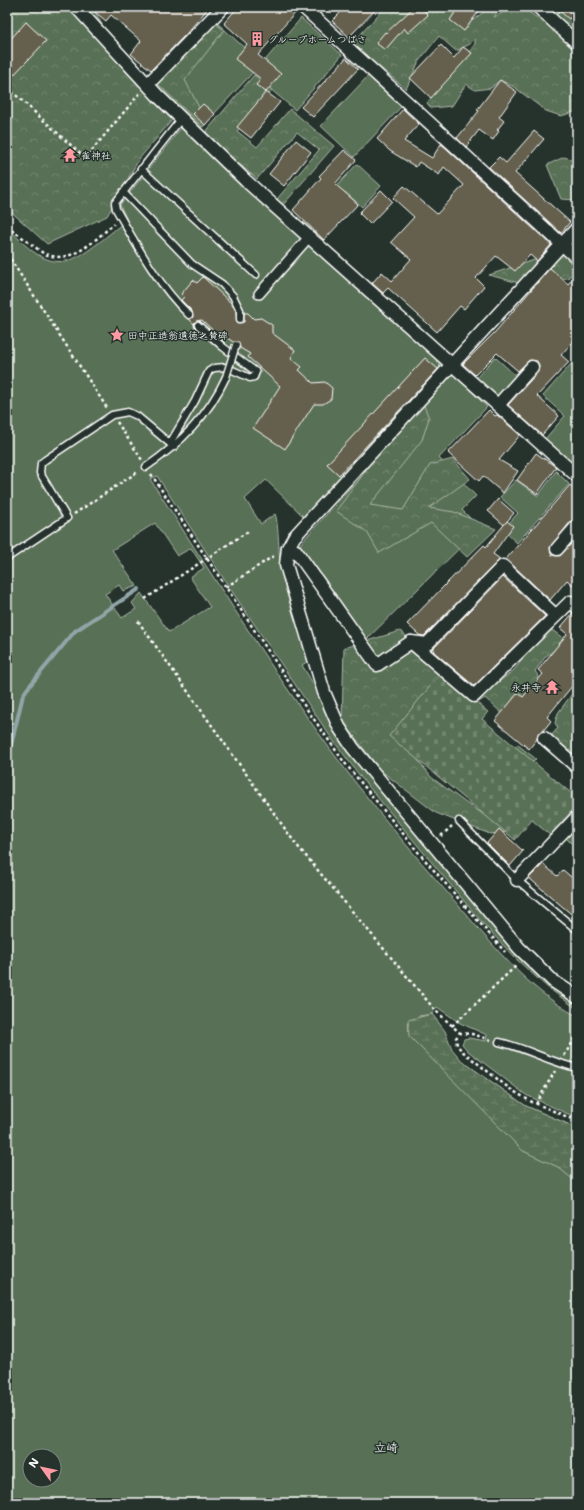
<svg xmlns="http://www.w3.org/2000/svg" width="584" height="1510" font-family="'Shantell Sans','Klee One',sans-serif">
<defs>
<pattern id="forest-crowns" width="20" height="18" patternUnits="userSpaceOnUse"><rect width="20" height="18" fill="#597055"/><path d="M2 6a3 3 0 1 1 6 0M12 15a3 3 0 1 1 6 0" fill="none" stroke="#72856e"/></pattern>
<pattern id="wetland-marsh" width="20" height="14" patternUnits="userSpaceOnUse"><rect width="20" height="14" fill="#597055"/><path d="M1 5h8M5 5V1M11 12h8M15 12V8" fill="none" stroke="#72856e"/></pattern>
<pattern id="cemetery-stones" width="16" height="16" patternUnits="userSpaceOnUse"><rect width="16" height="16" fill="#597055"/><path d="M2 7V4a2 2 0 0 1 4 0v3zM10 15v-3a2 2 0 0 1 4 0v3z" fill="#72856e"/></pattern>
</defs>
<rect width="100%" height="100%" fill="#26332d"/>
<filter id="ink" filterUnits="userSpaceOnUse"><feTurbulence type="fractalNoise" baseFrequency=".025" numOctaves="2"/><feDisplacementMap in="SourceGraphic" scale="8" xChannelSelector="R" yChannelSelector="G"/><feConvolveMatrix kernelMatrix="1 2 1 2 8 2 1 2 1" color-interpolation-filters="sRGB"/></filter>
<g filter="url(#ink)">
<!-- green -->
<g fill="#597055" stroke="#acb8aa" fill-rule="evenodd">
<path d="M 301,18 L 342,55 L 295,110 L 268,87 L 259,66 L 199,130 L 152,86 L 214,20 L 262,64 Z"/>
<path d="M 368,76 L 401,107 L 354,157 L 321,126 Z"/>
<path d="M 181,128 L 306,241 L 312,249 L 439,362 L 440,369 L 304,517 L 266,480 L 245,499 L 261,524 L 275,514 C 278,518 279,554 280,563 C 285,596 299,628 310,660 L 302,665 L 318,692 C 367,760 413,829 466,893 C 502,938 529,971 577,1004 L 577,1009 L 547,987 L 515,958 L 479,919 L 363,780 L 332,739 L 231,590 L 157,476 L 150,479 C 210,571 268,665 333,753 C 370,803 411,851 452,898 C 489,940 526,989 577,1016 L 577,1118 L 526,1095 L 468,1051 L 462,1044 L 464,1039 L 469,1038 L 486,1041 L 487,1035 L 460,1023 L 437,1007 L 432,1014 L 419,1016 L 462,1061 L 526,1106 L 577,1128 L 577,1503 L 7,1503 L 7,226 C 59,287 77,259 127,220 L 120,205 ZM 155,523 L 177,556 L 191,548 L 204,568 L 190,577 L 210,607 L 169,632 L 141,593 L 132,603 L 136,609 L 122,618 L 105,594 L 119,585 L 123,591 L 137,586 L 112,550 ZM 30,1456 L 54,1456 L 54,1480 L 30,1480 Z"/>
<path d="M 357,164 L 381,186 L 362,207 L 345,192 L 308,232 L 301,225 Z"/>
<path d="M 495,357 L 516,376 L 498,396 L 476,378 Z"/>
<path d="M 571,364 L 577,370 L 577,466 L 575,468 L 544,440 L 565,416 L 543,396 Z"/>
<path d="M 453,373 L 487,407 L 439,458 L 476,496 L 462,510 L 480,528 L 367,639 L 300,544 Z"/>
<path d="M 556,471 L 569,484 L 517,543 L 503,530 L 518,513 L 500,497 L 516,480 L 538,496 Z"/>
</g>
<!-- forest -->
<g fill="url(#forest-crowns)" stroke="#acb8aa">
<path d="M 7,7 L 93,7 L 125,71 L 172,120 L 139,159 L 107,216 L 47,244 L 7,208 Z"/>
<path d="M 385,7 L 459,7 L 464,27 L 490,7 L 501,7 L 494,17 L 504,12 L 526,10 L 559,33 L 577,51 L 577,111 L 561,116 L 546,111 L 514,87 L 500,80 L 491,88 L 475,90 L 466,84 L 452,106 L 431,108 L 427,103 L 475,44 L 475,39 L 470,44 L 456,51 L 439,36 L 419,61 L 406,89 L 352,44 Z"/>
<path d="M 544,7 L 577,7 L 577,38 Z"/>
<path d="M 215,23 L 224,30 L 185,80 L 207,123 L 203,127 L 157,83 Z"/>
<path d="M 254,75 L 272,90 L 237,131 L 257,147 L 290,109 L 334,146 L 283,205 L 277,199 L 319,150 L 297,132 L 257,179 L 204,134 Z"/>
<path d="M 564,157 L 577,161 L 577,200 L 561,199 L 547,165 Z"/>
<path d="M 561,251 L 577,266 L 577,269 L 569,277 L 538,288 L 489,275 Z"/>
<path d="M 382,405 L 424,406 L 429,418 L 422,440 L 370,505 L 403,510 L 430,465 L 453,459 L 470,479 L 429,508 L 454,512 L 496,529 L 467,557 L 431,523 L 379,553 L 367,532 L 336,511 L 367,469 L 378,433 Z"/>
<path d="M 552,630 L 567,641 L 546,656 L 535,671 L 544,685 L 503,714 L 485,698 L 474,705 L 496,748 L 518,745 L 536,759 L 520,768 L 414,755 L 431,777 L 466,803 L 511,832 L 490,834 L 436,813 L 380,770 L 342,720 L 344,648 L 400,631 L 406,636 L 413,651 L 457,689 L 486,692 L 514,670 L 539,639 Z"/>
<path d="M 577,687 L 577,754 L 572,754 L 551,736 L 558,728 L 555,723 L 558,713 Z"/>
</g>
<!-- wetland -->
<path fill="url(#wetland-marsh)" stroke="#acb8aa" d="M 432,1014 L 445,1031 L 452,1049 L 462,1061 L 526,1106 L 577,1128 L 577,1183 L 558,1167 L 523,1151 L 409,1036 L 408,1020 Z"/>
<!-- cemetery -->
<g fill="url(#cemetery-stones)" stroke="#acb8aa">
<path d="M 441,673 L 488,712 L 482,719 L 577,798 L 577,804 L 551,836 L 532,820 L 515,840 L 389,736 Z"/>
<path d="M 577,826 L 577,849 L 566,838 Z"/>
</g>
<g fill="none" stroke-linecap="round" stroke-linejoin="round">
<!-- stream -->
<path stroke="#92a6a9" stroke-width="4" d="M 7,762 L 23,695 L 27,689 L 75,631 L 139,589"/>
</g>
<!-- building -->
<g fill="#65604e" stroke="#fff">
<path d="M 89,7 L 209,7 L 187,33 L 151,70 L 131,54 L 141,41 L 111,15 L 106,21 Z"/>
<path d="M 238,7 L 296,7 L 297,11 L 258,55 L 281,74 L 266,92 L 256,85 L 261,79 L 235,59 L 247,44 L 224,23 Z"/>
<path d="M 346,7 L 378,7 L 349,37 L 332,21 Z"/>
<path d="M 414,7 L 421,7 L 428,15 L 408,33 L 404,28 L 385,50 L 376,43 L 385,32 L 386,33 Z"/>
<path d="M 459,7 L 482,7 L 464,31 L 450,20 Z"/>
<path d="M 555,7 L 577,7 L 577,10 L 569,19 Z"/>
<path d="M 26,22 L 46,41 L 7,82 L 7,43 Z"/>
<path d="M 441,45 L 454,58 L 463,47 L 472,53 L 431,98 L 410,78 Z"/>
<path d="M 346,58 L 358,69 L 313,117 L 301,107 Z"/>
<path d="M 500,80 L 517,92 L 499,117 L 504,121 L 497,130 L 499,131 L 493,140 L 479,130 L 466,147 L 457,138 L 479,111 L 477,110 Z"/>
<path d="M 266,92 L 280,102 L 251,138 L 237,127 Z"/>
<path d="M 203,104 L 215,114 L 205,125 L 193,114 Z"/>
<path d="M 403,109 L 419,124 L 404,141 L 432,158 L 441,144 L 446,148 L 551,245 L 537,261 L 530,255 L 515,271 L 496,256 L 476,278 L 484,286 L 464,309 L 460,306 L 437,332 L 388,288 L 383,293 L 372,283 L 382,272 L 392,281 L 411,259 L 391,242 L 414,217 L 393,198 L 404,186 L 437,214 L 464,185 L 444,167 L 439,175 L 419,162 L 416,167 L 390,151 L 377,139 Z"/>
<path d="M 534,131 L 544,139 L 515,173 L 570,222 L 561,233 L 489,167 L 499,157 L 506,163 Z"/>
<path d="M 296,140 L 311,152 L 284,186 L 269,174 Z"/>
<path d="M 344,150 L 356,160 L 335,184 L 358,204 L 324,240 L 293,210 L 321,178 L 319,176 Z"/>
<path d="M 381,190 L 392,201 L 370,224 L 359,213 Z"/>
<path d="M 550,268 L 568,284 L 577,274 L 577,337 L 561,355 L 569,362 L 537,396 L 559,416 L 542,435 L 508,405 L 538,372 L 539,365 L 537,361 L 529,360 L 518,371 L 497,353 L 475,375 L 463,364 L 496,331 Z"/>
<path d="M 203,277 L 231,303 L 236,311 L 237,323 L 244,322 L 244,313 L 248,313 L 254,319 L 261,318 L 272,325 L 272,333 L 295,350 L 291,358 L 302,367 L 299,370 L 313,383 L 325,382 L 332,388 L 331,399 L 323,404 L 314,404 L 285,449 L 253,428 L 280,386 L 248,357 L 250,354 L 240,348 L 239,342 L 233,342 L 226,337 L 224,341 L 202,320 L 196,321 L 194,324 L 189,319 L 193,317 L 192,311 L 181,300 L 184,297 L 181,294 L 193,280 L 197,283 Z"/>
<path d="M 425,358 L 438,369 L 339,475 L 327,464 Z"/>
<path d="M 489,410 L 495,416 L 497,415 L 520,435 L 499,460 L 518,471 L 503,493 L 483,476 L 479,481 L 448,453 Z"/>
<path d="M 536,453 L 556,467 L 537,494 L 517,480 Z"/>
<path d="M 570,485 L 577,491 L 577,519 L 571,521 L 550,548 L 552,555 L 560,556 L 577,537 L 577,589 L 567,580 L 550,600 L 506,559 Z"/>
<path d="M 498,499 L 514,513 L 504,525 L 488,511 Z"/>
<path d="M 507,521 L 513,526 L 493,554 L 500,559 L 424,636 L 419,635 L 407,624 L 484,545 L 486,547 Z"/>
<path d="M 503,577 L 545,616 L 474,686 L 434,652 L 433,649 Z"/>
<path d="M 573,613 L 577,614 L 577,680 L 547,717 L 551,721 L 543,731 L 538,733 L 537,739 L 529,749 L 495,721 L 518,693 L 523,697 L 543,674 L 538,670 L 567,634 L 560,628 Z"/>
<path d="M 499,829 L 523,851 L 510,866 L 487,843 Z"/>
<path d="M 543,864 L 557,876 L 563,870 L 577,882 L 577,919 L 529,878 Z"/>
</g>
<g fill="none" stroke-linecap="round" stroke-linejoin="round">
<defs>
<g id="service">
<path d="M 181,119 L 115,203 L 116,209 C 137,246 158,285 189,315"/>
<path d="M 141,169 L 256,275"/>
<path d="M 123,192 L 192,264 L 222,284 L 233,296 L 240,310 L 240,319"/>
<path d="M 170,443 L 195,401 L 209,371 L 214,368 L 226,367 L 250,378 L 254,377 L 256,372 L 223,347 L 198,325"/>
<path d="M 146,467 C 181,443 208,416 226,377"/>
<path d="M 7,558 L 67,518 L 40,473 L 41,463 L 45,460 L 112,415 L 128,412 L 137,416 L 174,447"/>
<path d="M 459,821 L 517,880 L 577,930"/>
<path d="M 499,1042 C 526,1048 550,1062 577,1068"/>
</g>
<path id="pedestrian" d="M 259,294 L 309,237"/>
<g id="minor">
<path d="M 76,7 L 158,96 L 245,180 L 577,476"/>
<path d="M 303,7 L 577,258"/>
<path d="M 538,7 L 577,43"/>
<path d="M 148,84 L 223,7"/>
<path d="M 577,228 L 294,537 L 288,548 L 286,565 L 324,692 L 339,727 L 353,748 L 519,948 L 553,981 L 577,997"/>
<path d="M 499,404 L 532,367"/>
<path d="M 288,548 L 296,551 L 377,665 L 411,642 L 427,644 L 503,566 L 555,615"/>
<path d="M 557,549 L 577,526"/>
<path d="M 411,642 L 474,696 L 570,602 L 577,607"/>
<path d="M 544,738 L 577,767"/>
<path d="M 517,880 L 577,817"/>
</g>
</defs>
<!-- service casing -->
<use href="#service" stroke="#fff" stroke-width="9"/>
<!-- pedestrian casing -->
<use href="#pedestrian" stroke="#fff" stroke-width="12"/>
<!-- minor casing -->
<use href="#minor" stroke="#fff" stroke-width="15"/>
<!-- path -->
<g stroke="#fff" stroke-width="2.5" stroke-dasharray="3 3" stroke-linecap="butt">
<path d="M 7,87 L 84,157 L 88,155 L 140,93"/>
<path d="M 7,226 L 43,253 C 71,267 94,240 114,224"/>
<path d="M 7,254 L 107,408"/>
<path d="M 117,422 L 142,460"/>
<path d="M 151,474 L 306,708 L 344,762 L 419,853 L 505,952"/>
<path d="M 74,514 L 139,471"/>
<path d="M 226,587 L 275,555"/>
<path d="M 145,599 L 250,530"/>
<path d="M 138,621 L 295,843 L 435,1010 L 460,1033"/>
<path d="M 441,836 L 452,826"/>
<path d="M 452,1026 L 517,965"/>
<path d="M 491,1040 L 472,1034 L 460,1033 L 456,1038 L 457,1045 L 462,1051 L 510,1089 L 530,1101 L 577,1121"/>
<path d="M 564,1056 L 577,1035"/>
<path d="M 536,1104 L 555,1071"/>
</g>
<!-- service -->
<use href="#service" stroke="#26332d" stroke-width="6"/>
<!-- pedestrian -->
<use href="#pedestrian" stroke="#26332d" stroke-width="9"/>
<!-- minor -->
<use href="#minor" stroke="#26332d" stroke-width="12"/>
<defs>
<path id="service-bridge" d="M 226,377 L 236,345"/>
</defs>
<!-- service-bridge casing -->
<use href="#service-bridge" stroke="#fff" stroke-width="9" stroke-linecap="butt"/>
<!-- service-bridge -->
<use href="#service-bridge" stroke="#26332d" stroke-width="6"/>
</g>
</g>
<!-- icons -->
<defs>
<symbol id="building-bare" viewBox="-9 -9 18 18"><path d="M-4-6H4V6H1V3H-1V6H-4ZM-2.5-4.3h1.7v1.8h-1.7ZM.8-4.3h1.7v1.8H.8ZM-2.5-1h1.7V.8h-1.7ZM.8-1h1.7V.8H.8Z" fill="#ff9aa2" stroke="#26332d" stroke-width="2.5" paint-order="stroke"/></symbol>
<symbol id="temple-bare" viewBox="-9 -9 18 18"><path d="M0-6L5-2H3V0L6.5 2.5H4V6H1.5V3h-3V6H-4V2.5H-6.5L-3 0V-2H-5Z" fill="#ff9aa2" stroke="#26332d" stroke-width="2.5" paint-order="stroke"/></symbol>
<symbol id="sight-bare" viewBox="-9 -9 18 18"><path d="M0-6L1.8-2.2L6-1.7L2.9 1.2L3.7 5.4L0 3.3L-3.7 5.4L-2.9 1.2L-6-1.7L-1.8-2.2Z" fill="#ff9aa2" stroke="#26332d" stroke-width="2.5" paint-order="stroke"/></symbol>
</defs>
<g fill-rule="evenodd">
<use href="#building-bare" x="247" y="29" width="20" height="20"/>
<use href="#temple-bare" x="60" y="145" width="20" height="20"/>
<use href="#sight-bare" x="107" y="325" width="20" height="20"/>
<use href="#temple-bare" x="542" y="677" width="20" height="20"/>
</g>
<g text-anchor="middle" stroke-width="3" stroke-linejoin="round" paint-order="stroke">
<!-- poi labels -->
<g font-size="10" fill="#fff" stroke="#26332d" text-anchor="start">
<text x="268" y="43">グループホームつばさ</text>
<text x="81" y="159">雀神社</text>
<text x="128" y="339">田中正造翁遺徳之賛碑</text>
<text x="541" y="691" text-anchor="end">永井寺</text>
</g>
<!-- quarter labels -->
<g font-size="12" fill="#fff" stroke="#26332d">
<text x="386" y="1452">立崎</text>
</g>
</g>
<!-- margin -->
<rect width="584" height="1510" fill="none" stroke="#26332d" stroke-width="24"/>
<rect x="12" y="12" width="560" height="1486" fill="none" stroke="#fff" stroke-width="1.5" filter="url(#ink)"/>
<!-- north arrow -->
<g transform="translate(42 1468) rotate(303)"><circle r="19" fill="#26332d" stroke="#7d8581"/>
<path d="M0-3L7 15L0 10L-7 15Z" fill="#ff9aa2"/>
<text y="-6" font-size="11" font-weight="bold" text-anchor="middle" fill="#ffffff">N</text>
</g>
</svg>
